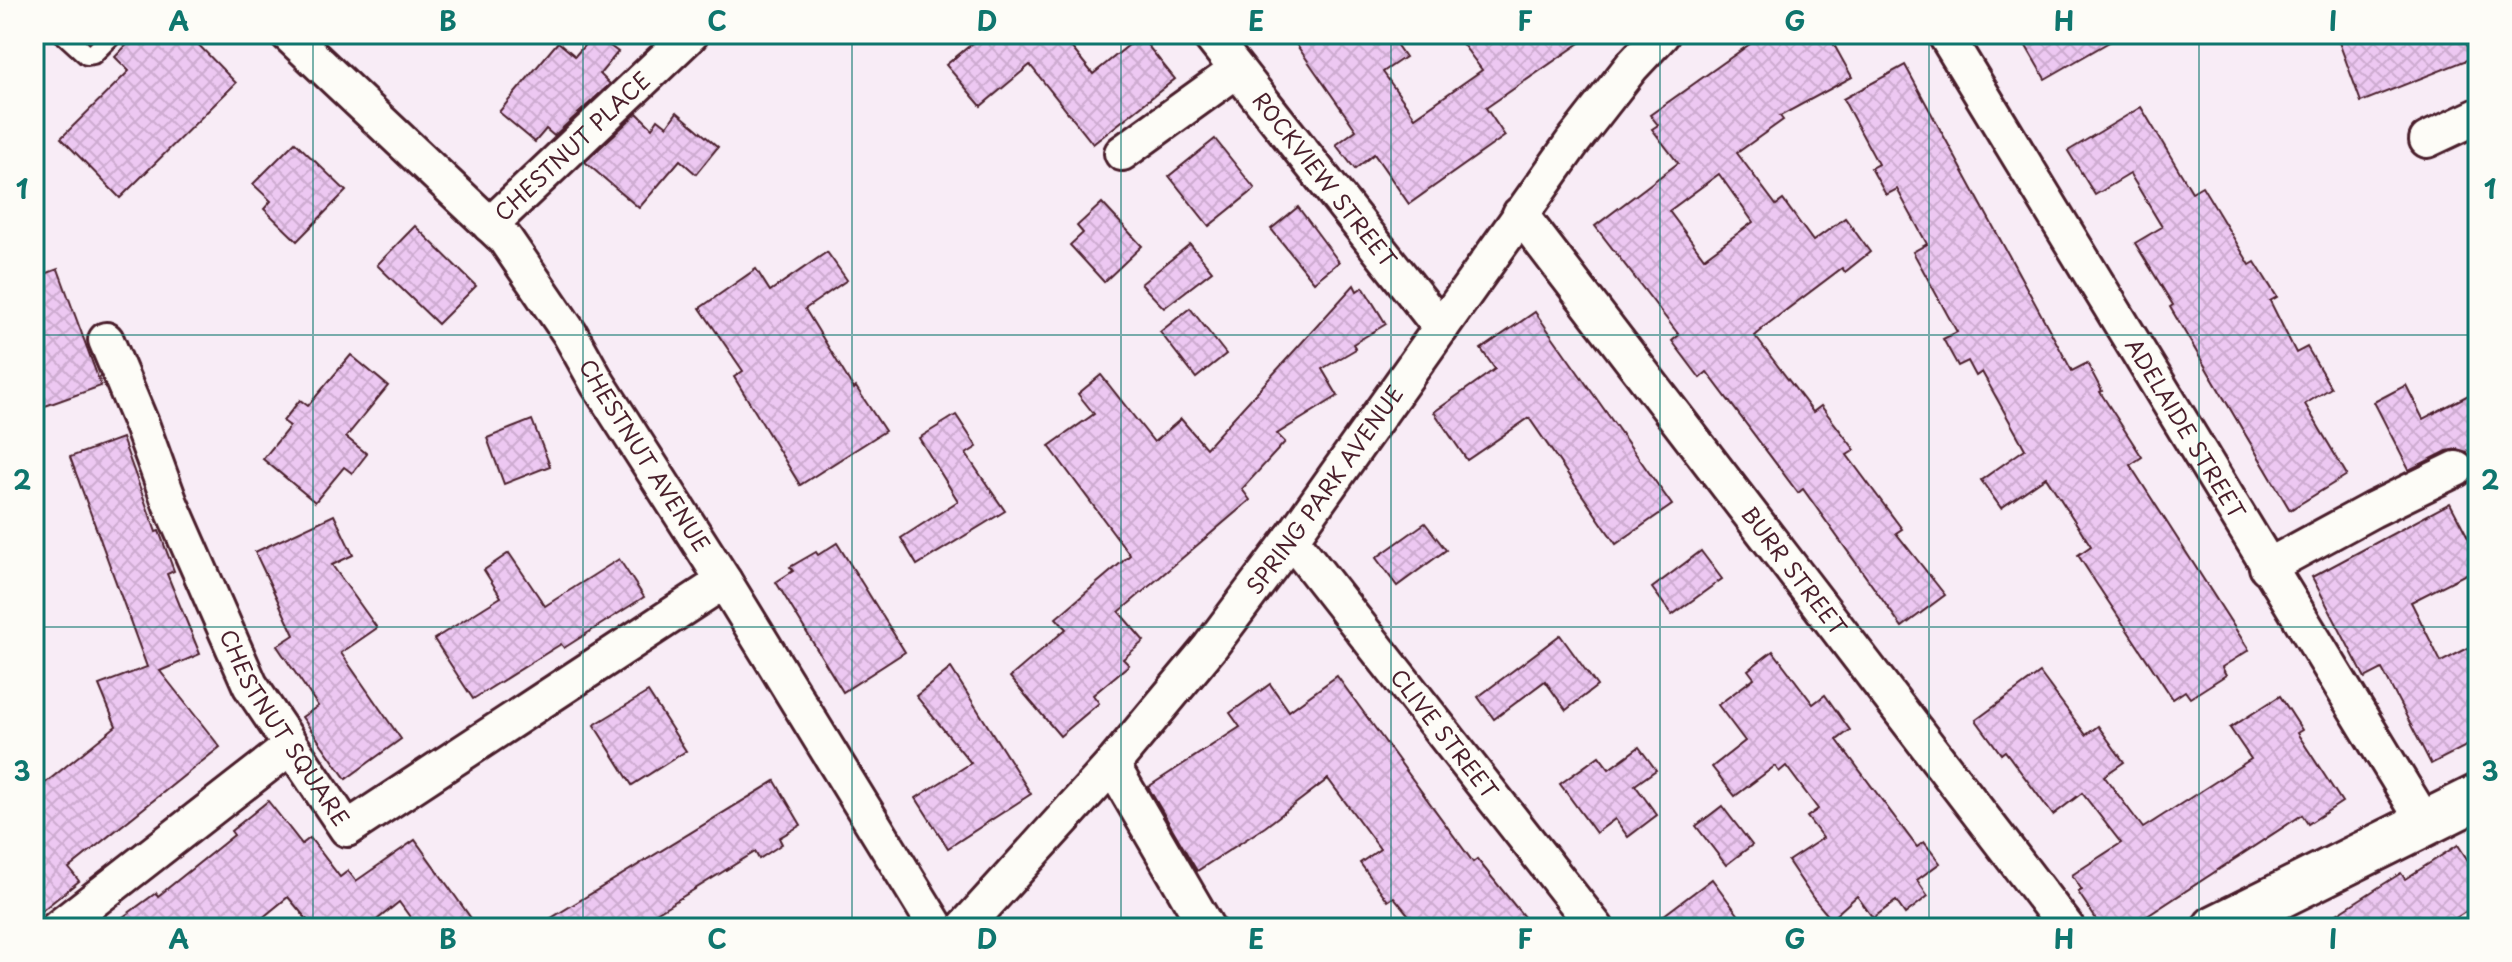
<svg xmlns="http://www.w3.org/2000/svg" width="2512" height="962" font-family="'Playpen Sans',sans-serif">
<defs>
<pattern id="building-cross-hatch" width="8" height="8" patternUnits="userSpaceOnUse" patternTransform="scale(2)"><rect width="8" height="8" fill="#edc8f2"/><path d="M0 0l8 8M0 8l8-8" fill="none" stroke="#cdabd0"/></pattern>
</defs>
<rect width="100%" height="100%" fill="#f8ecf6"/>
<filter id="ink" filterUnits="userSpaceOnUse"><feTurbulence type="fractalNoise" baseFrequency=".0125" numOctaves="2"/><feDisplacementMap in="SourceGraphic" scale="16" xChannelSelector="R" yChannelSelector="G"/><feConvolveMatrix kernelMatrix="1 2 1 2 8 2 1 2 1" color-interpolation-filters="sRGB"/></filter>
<g filter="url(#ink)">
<!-- building -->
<g fill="url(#building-cross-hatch)" stroke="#4a1f2b" stroke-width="2" fill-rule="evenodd">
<path d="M 137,34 L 188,34 L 236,83 L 120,198 L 61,138 L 129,71 L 115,57 Z"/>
<path d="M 594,34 L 618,52 L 600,74 L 610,84 L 554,136 L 546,129 L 535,142 L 499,112 L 558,42 L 575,56 Z"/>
<path d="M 984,34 L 1066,34 L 1063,37 L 1093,74 L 1140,36 L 1175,79 L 1093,144 L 1030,65 L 981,106 L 946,65 Z"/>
<path d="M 1289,34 L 1389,34 L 1405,57 L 1383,72 L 1415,117 L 1482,70 L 1455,34 L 1593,34 L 1486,108 L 1505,136 L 1409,204 L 1374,154 L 1355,169 L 1336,145 L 1356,130 Z"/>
<path d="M 1764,34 L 1828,34 L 1852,77 L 1780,116 L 1783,120 L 1737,153 L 1776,205 L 1783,200 L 1813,241 L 1845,218 L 1870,252 L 1845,272 L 1842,268 L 1761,329 L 1762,330 L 1755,336 L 1813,412 L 1821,406 L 1855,450 L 1847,455 L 1902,529 L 1896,533 L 1945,595 L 1902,627 L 1803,489 L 1798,493 L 1707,372 L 1700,378 L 1672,341 L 1679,335 L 1595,226 L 1678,163 L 1652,129 L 1658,125 L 1650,115 ZM 1719,174 L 1753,222 L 1704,258 L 1669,211 Z"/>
<path d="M 2019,34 L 2123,34 L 2045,79 Z"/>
<path d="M 2336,34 L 2463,34 L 2472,58 L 2361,102 Z"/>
<path d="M 1905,65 L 2072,371 L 2087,363 L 2102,391 L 2100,392 L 2142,457 L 2130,465 L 2249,650 L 2222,667 L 2226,675 L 2190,698 L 2185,691 L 2173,699 L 2096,583 L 2078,555 L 2091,546 L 2046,477 L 2001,508 L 1981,480 L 2025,449 L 1982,372 L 1976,376 L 1968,361 L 1958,366 L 1943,339 L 1957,332 L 1913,252 L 1927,244 L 1897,189 L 1886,195 L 1871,168 L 1878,164 L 1843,99 Z"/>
<path d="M 2141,107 L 2192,192 L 2202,186 L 2250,265 L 2255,262 L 2277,297 L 2270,301 L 2296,353 L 2307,347 L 2331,388 L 2305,404 L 2347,475 L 2290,510 L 2170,307 L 2173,305 L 2135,243 L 2162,227 L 2130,174 L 2095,195 L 2068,151 Z"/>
<path d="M 677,112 L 718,147 L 696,174 L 680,160 L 639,208 L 585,162 L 637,113 L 652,128 L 658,119 L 667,126 Z"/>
<path d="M 1215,139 L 1255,189 L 1209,226 L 1169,176 Z"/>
<path d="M 295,142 L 346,191 L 297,241 L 264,209 L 271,201 L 253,184 Z"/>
<path d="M 1102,203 L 1142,246 L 1104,282 L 1070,245 L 1083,233 L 1077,226 Z"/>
<path d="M 1298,207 L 1339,262 L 1314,282 L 1271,229 Z"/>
<path d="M 415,226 L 476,286 L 438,324 L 377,265 Z"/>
<path d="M 1190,244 L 1212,271 L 1164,308 L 1141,284 Z"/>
<path d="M 827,252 L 847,280 L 805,309 L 854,389 L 856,387 L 885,431 L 800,485 L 734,377 L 743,371 L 700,308 L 756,269 L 770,291 Z"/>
<path d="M 58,269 L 101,386 L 34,410 L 34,278 Z"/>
<path d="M 1354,285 L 1357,291 L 1363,287 L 1386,324 L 1353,344 L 1356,349 L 1322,369 L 1338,396 L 1277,434 L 1285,442 L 1242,489 L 1250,500 L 1119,612 L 1144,641 L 1123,659 L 1129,665 L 1093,695 L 1099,703 L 1060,736 L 1010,677 L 1066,629 L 1056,618 L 1130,555 L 1049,446 L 1094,414 L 1078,394 L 1101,375 L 1154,442 L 1181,419 L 1206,448 Z"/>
<path d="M 1190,308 L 1226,354 L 1196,378 L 1160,332 Z"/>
<path d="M 1535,312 L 1672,505 L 1616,544 L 1529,418 L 1467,460 L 1434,412 L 1495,369 L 1481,349 Z"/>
<path d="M 351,355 L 388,386 L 346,437 L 367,454 L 352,473 L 344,467 L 315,502 L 263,459 L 290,426 L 283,421 L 300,400 L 308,406 Z"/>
<path d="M 2406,385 L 2423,419 L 2478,390 L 2478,446 L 2467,452 L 2457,449 L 2447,451 L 2409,470 L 2374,402 Z"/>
<path d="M 956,415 L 977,447 L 966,454 L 1005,511 L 917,565 L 901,538 L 958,501 L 919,438 Z"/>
<path d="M 532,420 L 550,466 L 504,484 L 487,438 Z"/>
<path d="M 122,438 L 156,532 L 159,531 L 174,571 L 167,574 L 200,654 L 160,671 L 220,747 L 69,868 L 79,881 L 34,917 L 34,792 L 116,726 L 99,685 L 147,667 L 70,457 Z"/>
<path d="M 2450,503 L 2478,556 L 2478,568 L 2411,602 L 2441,662 L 2478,643 L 2478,740 L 2431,764 L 2382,669 L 2365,678 L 2312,577 Z"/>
<path d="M 334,515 L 353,555 L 332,565 L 377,628 L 341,653 L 401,739 L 346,779 L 302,717 L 318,706 L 277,646 L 294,635 L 255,552 Z"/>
<path d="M 1425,523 L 1446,550 L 1397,586 L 1376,558 Z"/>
<path d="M 837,543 L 905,652 L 843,692 L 776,582 L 793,571 L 790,567 L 816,552 L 818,555 Z"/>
<path d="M 1701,551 L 1722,579 L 1672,615 L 1652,588 Z"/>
<path d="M 509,553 L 545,606 L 619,559 L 644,597 L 564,648 L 561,644 L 473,699 L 434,639 L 501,597 L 484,570 Z"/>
<path d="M 1560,635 L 1597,686 L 1566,710 L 1545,681 L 1494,719 L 1478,697 Z"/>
<path d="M 1773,651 L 1813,704 L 1825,695 L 1850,730 L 1837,740 L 1917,847 L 1924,842 L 1940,863 L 1917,880 L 1928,896 L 1905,914 L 1896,901 L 1873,918 L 1857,896 L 1831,919 L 1813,898 L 1788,861 L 1823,838 L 1807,817 L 1818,809 L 1786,766 L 1779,772 L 1775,766 L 1735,796 L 1712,767 L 1745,741 L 1718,705 L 1754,678 L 1748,670 Z"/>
<path d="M 951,668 L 1031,794 L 948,848 L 916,798 L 971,763 L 916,696 Z"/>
<path d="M 2040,673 L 2086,735 L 2098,726 L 2124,762 L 2104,776 L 2143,828 L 2251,759 L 2230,728 L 2280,696 L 2302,730 L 2297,733 L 2342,802 L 2308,824 L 2302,815 L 2129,928 L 2102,928 L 2078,892 L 2082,890 L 2072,875 L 2121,843 L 2082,793 L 2053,815 L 2005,751 L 2001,754 L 1976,720 Z"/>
<path d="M 1337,676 L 1473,862 L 1477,859 L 1533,928 L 1419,928 L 1394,897 L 1388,901 L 1360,863 L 1380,849 L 1328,779 L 1265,827 L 1197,871 L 1148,787 L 1240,727 L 1230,713 L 1270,684 L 1289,711 Z"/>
<path d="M 648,692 L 686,751 L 632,785 L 594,725 Z"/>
<path d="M 1639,747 L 1656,770 L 1635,785 L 1657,815 L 1628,837 L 1615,819 L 1596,833 L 1560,784 L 1599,756 L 1609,769 Z"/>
<path d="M 775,781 L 801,825 L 779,838 L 782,844 L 759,859 L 755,852 L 632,928 L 535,928 Z"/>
<path d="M 268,801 L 302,844 L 310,838 L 340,877 L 348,871 L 356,881 L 415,840 L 478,928 L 418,928 L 399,902 L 367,928 L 314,928 L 288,897 L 250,928 L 108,928 L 156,893 L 158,896 L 234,835 L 231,831 Z"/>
<path d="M 1722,806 L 1752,845 L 1726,865 L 1696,826 Z"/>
<path d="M 2458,845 L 2478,876 L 2478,904 L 2440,928 L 2315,928 L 2401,873 L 2405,879 Z"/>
<path d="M 1712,879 L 1748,928 L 1647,928 Z"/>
</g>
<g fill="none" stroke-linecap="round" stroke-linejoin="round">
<defs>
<path id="service" d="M 64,34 L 87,55 L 93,54 L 113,34"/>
<g id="minor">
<path id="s1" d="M 288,34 L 505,239 L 570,334 L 598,384 L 724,581 L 937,928"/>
<path id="s2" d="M 1209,34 L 1441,328"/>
<path id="s3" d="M 1945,34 L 2425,823"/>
<path d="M 2427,140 L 2478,116"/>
<path d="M 1122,153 L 1237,70"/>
<path id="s4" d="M 1520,214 L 2067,928"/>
<path id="s5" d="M 490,225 L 691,34"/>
<path id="s6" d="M 106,340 L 142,426 L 170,503 L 250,685 L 347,829 L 724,581"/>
<path id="s7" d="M 1291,539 L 1596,928"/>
<path d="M 2267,567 L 2372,510 L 2456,469"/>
<path d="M 1112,765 L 1207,928"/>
<path d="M 58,928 L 290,747"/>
<path id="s8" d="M 964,928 L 1112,765 L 1210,647 L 1291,539 L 1572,143 L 1632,66 L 1662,34"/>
</g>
<path id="tertiary" d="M 2215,928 L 2478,797"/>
</defs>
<!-- service casing -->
<use href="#service" stroke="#4a1f2b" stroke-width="24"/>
<!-- minor casing -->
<use href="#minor" stroke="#4a1f2b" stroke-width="40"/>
<!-- tertiary casing -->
<use href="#tertiary" stroke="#4a1f2b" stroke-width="50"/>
<!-- service -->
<use href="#service" stroke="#fdfcf7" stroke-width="18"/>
<!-- minor -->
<use href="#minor" stroke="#fdfcf7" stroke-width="34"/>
<!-- tertiary -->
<use href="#tertiary" stroke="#fdfcf7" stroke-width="44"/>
</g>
</g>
<!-- grid -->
<path fill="none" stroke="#0f766e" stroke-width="2" stroke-opacity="0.55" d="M 313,34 L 313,928M 583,34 L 583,928M 852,34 L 852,928M 1121,34 L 1121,928M 1391,34 L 1391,928M 1660,34 L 1660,928M 1929,34 L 1929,928M 2199,34 L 2199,928M 34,335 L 2478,335M 34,627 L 2478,627"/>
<g text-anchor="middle" stroke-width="6" stroke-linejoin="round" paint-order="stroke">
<!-- street labels -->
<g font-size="22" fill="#4a1f2b" stroke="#fdfcf7">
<text dy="8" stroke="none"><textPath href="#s5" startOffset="114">CHESTNUT PLACE</textPath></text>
<text dy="8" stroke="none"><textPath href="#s2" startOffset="186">ROCKVIEW STREET</textPath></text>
<text dy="8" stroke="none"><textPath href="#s3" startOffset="462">ADELAIDE STREET</textPath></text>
<text dy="8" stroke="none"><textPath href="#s1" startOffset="556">CHESTNUT AVENUE</textPath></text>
<text dy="8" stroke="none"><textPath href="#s8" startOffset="568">SPRING PARK AVENUE</textPath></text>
<text dy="8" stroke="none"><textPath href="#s4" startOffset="450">BURR STREET</textPath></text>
<text dy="8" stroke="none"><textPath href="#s6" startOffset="428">CHESTNUT SQUARE</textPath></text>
<text dy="8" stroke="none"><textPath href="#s7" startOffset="248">CLIVE STREET</textPath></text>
</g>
</g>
<!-- margin -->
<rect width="2512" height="962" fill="none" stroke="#fdfcf7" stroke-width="88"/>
<rect x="44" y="44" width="2424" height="874" fill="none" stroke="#0f766e" stroke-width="3"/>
<g font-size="26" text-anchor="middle" font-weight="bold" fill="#0f766e">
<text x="179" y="31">A</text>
<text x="448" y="31">B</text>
<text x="717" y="31">C</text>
<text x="987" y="31">D</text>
<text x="1256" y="31">E</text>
<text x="1525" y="31">F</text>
<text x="1795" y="31">G</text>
<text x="2064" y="31">H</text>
<text x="2333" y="31">I</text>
<text x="22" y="199">1</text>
<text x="2490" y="199">1</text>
<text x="22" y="490">2</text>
<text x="2490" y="490">2</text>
<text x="22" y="781">3</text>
<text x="2490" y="781">3</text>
<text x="179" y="949">A</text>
<text x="448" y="949">B</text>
<text x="717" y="949">C</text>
<text x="987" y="949">D</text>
<text x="1256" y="949">E</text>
<text x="1525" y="949">F</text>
<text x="1795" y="949">G</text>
<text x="2064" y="949">H</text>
<text x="2333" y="949">I</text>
</g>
</svg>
